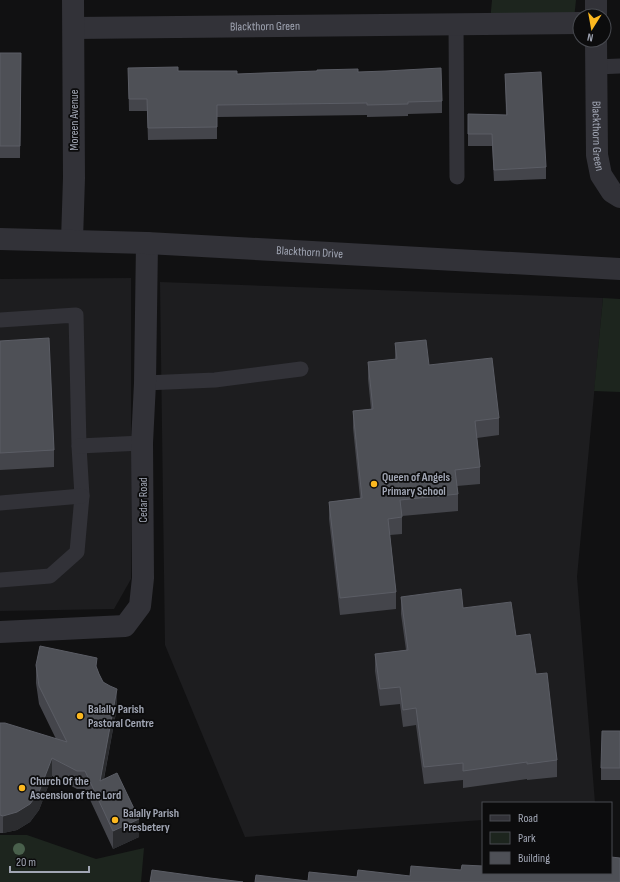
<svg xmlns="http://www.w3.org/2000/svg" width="620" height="882" font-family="'Sofia Sans Condensed',sans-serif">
<rect width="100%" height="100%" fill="#111112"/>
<!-- built -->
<g fill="#1d1d1f">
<path d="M 131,278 L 131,579 L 114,609 L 0,611 L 0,279 Z"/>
<path d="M 160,282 L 603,298 L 577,577 L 595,803 L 483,803 L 483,820 L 245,837 L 165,645 Z"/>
</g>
<!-- green -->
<g fill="#1d251e">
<path d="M 492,0 L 576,0 L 574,19 L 490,22 Z"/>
<path d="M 603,298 L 620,299 L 620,392 L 594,391 Z"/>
<path d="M 0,835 L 27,835 L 96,859 L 144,848 L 141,882 L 0,882 Z"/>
</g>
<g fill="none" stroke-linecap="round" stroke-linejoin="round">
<!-- service -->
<g stroke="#323238" stroke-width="15">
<path d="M 456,24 L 457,177"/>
<path d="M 596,67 L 620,66"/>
<path d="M 0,320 L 76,315 L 79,446 L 82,496 L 77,552 L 50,576 L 0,580"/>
<path d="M 145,383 L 215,380 L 301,369"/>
<path d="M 79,446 L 142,443"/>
<path d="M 0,503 L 82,496"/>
</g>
<!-- minor -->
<g stroke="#323238" stroke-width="22">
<path d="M 596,16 L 596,0"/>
<path id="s1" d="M 74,28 L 580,23"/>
<path id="s2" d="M 596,40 L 597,155 L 601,175 L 612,192 L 620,197"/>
<path d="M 72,240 L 74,178 L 73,0"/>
<path d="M 0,632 L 125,626 L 140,606 L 143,578 L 142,443 L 145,383 L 147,243"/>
</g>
<!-- tertiary -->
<path stroke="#323238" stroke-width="22" id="s3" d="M 0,239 L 147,243 L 620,269"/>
</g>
<!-- trees -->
<circle fill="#49604c" cx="19" cy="849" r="6"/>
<!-- wall -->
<g fill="#44454b">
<path d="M 0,53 L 21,53 L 20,158 L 0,158 Z"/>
<path d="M 128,68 L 178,71 L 237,74 L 358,72 L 442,101 L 442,113 L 408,114 L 408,116 L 367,117 L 367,115 L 217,117 L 217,139 L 148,140 L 147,111 L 129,111 Z"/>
<path d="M 505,74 L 546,167 L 546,179 L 494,181 L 492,146 L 468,146 L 468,114 L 506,115 Z"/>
<path d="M 0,341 L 54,450 L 54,467 L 0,470 Z"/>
<path d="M 395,343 L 429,365 L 499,418 L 499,435 L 477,438 L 480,467 L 480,484 L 457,486 L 458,494 L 458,511 L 402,516 L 402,534 L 390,535 L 396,592 L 396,609 L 340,615 L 329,519 L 329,502 L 360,498 L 353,428 L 353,411 L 371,409 L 368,379 L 368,362 L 395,359 Z"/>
<path d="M 401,597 L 463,608 L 516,636 L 536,674 L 557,760 L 557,777 L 527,780 L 527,779 L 463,788 L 463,780 L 424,784 L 416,725 L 403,727 L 400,704 L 380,706 L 375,671 L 375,654 L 406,650 L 401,614 Z"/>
<path d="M 36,665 L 97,669 L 99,674 L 117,707 L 104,779 L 139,837 L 113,849 L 85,789 L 77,789 L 52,776 L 39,810 L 30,822 L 17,830 L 3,833 L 0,833 L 0,723 L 56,739 L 39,704 L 36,683 Z"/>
<path d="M 620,731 L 620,780 L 601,780 L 601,768 Z"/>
</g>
<!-- shaded-wall -->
<g fill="#2b2c2f">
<path d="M 117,689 L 117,707 L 100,799 L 100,781 Z"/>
<path d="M 52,758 L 52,776 L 39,810 L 30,822 L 17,830 L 3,833 L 3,816 Z"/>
<path d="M 139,819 L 139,837 L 113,849 L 113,831 Z"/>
</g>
<!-- building -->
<g fill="#4e5056" stroke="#5b5d65">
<path d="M 0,53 L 21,53 L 20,146 L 0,146 Z"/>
<path d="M 178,67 L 178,71 L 237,71 L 237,74 L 317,71 L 317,70 L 358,69 L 358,72 L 386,71 L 441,68 L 442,101 L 408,102 L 408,104 L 367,105 L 367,103 L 217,105 L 217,127 L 148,128 L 147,99 L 129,99 L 128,68 Z"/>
<path d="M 541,72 L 546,167 L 494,170 L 492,134 L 468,134 L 468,114 L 507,115 L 505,74 Z"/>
<path d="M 49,338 L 54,450 L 0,453 L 0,341 Z"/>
<path d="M 426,340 L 429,365 L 492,358 L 499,418 L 475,421 L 480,467 L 455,470 L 458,494 L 400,500 L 402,517 L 388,519 L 396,592 L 340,598 L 329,502 L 362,498 L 353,411 L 373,409 L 368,362 L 397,359 L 395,343 Z"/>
<path d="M 461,589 L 463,608 L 511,602 L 516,636 L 530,634 L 536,674 L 547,673 L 557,760 L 527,764 L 527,762 L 463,771 L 463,763 L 424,767 L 416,708 L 403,710 L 400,687 L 380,689 L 375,654 L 408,650 L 401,597 Z"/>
<path d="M 40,646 L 97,658 L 96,666 L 99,674 L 103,682 L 110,686 L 117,689 L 100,781 L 117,773 L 139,819 L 113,831 L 85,771 L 77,771 L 52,758 L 39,792 L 30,804 L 17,812 L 3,816 L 0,815 L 0,723 L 5,723 L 67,742 L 39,686 L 36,665 Z"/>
<path d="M 602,731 L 620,731 L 620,768 L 601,768 Z"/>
<path d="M 611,857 L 620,858 L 620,882 L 255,882 L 256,875 L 308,881 L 309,872 L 357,877 L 358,870 L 410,876 L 411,866 L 461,870 L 462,865 L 483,866 L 483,873 L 611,873 Z"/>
<path d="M 152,870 L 210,878 L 243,882 L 150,882 Z"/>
</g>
<!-- markers -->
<g fill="#fcb81f" stroke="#0c0c0d" stroke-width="1.5">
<circle cx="374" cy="484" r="4"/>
<circle cx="80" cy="716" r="4"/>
<circle cx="22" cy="788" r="4"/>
<circle cx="115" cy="820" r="4"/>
</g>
<g text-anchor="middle" stroke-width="3.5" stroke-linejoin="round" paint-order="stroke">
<!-- street labels -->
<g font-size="12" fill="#a1a6b4" stroke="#0c0c0d">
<text dy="4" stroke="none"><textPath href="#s1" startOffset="191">Blackthorn Green</textPath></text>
<text transform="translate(74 120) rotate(-90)" y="4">Moreen Avenue</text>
<text dy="4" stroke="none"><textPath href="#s2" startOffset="96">Blackthorn Green</textPath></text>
<text dy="4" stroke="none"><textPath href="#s3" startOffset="310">Blackthorn Drive</textPath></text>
<text transform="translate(143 500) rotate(-90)" y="4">Cedar Road</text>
</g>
<!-- poi labels -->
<g font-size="12" font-weight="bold" fill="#a1a6b4" stroke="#0c0c0d" text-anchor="start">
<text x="382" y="481">Queen of Angels<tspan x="382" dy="14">Primary School</tspan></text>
<text x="88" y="713">Balally Parish<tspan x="88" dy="14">Pastoral Centre</tspan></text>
<text x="30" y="785">Church Of the<tspan x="30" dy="14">Ascension of the Lord</tspan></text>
<text x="123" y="817">Balally Parish<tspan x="123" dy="14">Presbetery</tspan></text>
</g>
</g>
<!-- legend -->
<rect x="482" y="802" width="130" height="72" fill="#0c0c0d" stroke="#484a50"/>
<rect x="490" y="815" width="20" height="6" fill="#323238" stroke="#484a50"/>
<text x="518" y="822" font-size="12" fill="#a1a6b4">Road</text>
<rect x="490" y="832" width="20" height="12" fill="#1d251e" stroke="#484a50"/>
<text x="518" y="842" font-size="12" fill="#a1a6b4">Park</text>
<rect x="490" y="852" width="20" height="12" fill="#4e5056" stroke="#484a50"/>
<text x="518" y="862" font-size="12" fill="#a1a6b4">Building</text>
<!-- north arrow -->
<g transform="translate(592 28) rotate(191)"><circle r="19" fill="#0c0c0d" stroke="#484a50"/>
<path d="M0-3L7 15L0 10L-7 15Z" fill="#fcb81f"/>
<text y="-6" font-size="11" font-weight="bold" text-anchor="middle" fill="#a1a6b4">N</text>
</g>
<!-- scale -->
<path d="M10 866v6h79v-6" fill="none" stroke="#a1a6b4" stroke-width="2"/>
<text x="16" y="866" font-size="12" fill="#a1a6b4" stroke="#0c0c0d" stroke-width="3" paint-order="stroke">20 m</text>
</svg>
